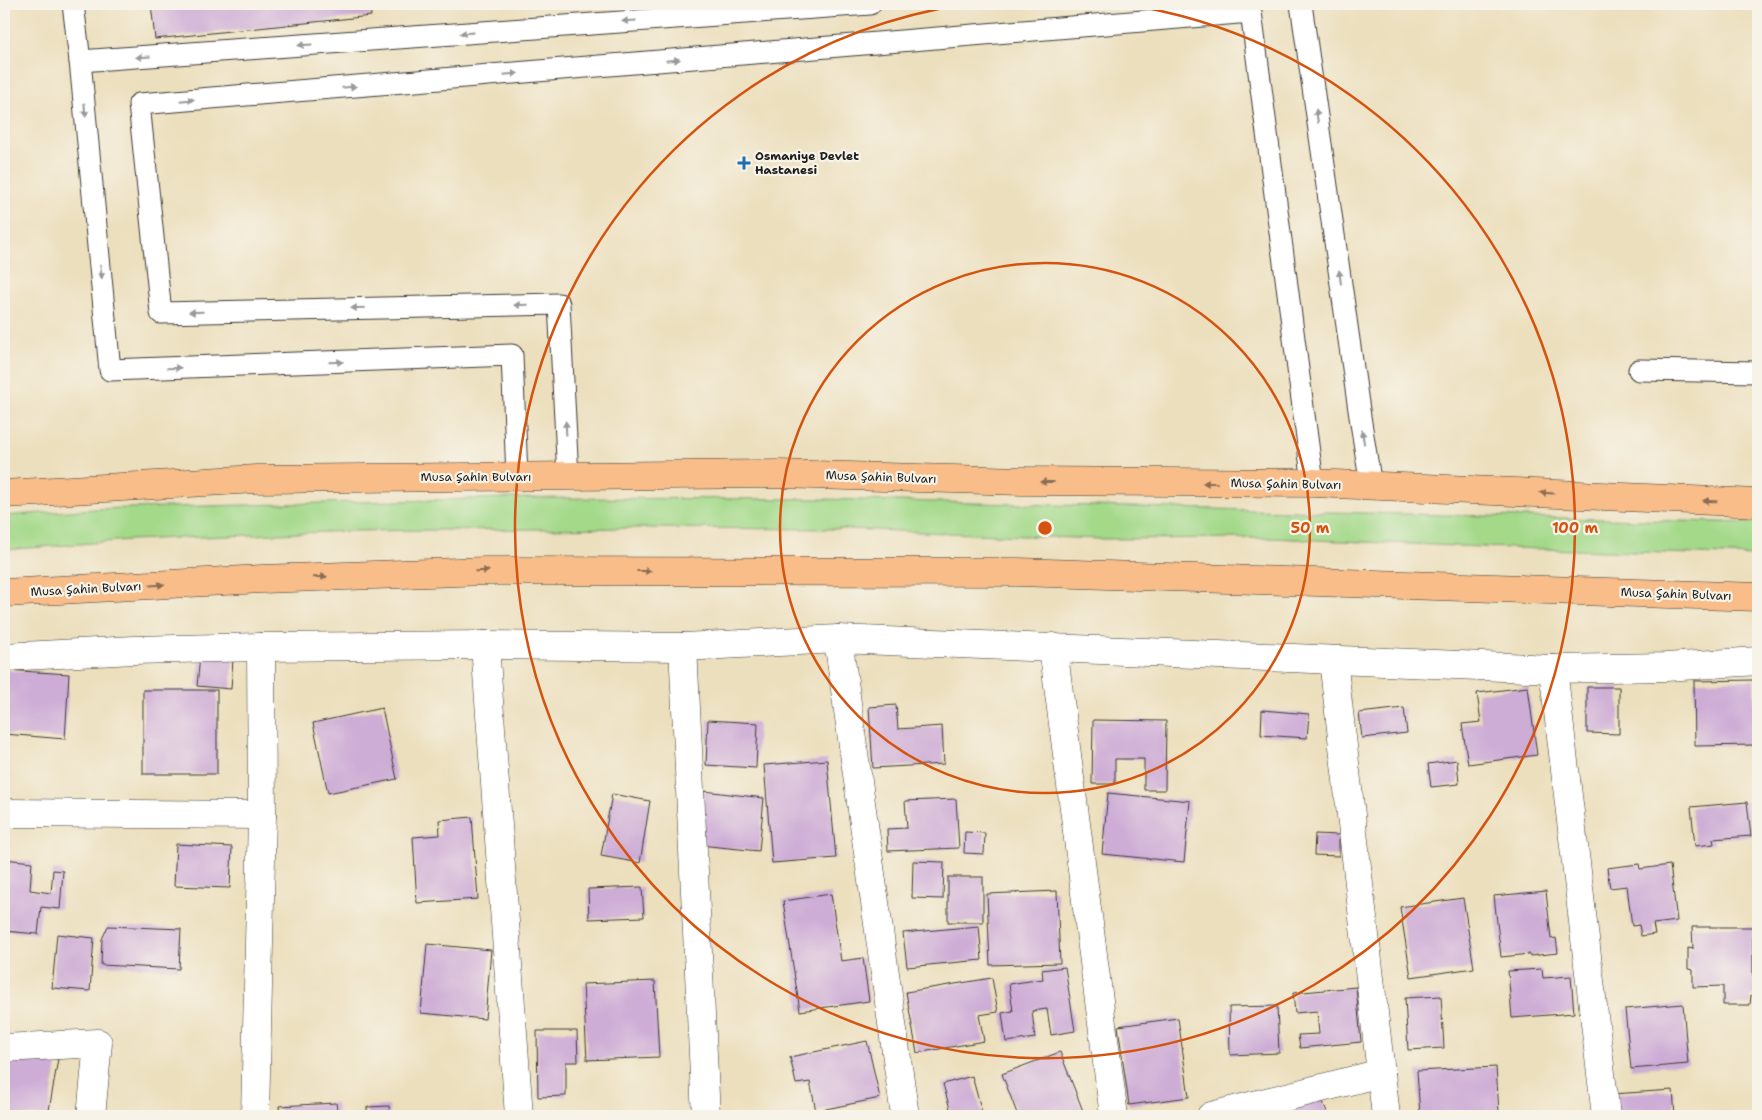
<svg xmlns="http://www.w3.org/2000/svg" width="1762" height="1120" font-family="'Shantell Sans',sans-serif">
<rect width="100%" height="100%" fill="#f7f3e8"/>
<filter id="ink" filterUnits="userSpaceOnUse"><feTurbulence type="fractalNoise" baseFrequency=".02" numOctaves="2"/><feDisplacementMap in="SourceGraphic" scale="10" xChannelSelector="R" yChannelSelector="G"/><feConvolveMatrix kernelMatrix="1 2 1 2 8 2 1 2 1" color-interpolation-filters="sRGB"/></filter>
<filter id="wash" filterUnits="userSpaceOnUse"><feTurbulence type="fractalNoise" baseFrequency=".0096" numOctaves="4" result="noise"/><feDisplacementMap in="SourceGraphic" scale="20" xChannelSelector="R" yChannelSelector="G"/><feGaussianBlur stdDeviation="1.12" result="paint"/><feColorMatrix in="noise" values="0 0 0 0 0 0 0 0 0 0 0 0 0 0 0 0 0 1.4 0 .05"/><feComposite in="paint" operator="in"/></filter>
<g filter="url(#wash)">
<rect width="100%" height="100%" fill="#ecdfbd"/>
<!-- green -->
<path fill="#a3d989" stroke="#607a52" d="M 511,498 L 821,499 L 1758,523 L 1758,556 L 1482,547 L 1269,538 L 1099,539 L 848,529 L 633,528 L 350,531 L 129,540 L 4,550 L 4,516 L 94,509 Z"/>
<g id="blocks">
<!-- building -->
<g fill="#cdacd6">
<path d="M 151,4 L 370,4 L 371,16 L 155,39 Z"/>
<path d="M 200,656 L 233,659 L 231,689 L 197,686 Z"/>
<path d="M 4,670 L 69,674 L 65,739 L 4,734 Z"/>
<path d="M 1754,680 L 1755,745 L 1695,746 L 1694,681 Z"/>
<path d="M 1528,687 L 1537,755 L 1468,764 L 1462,724 L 1481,722 L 1477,693 Z"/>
<path d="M 1587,687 L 1619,687 L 1619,734 L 1587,733 Z"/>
<rect x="143" y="690" width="74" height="84"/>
<path d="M 896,705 L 898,729 L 942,726 L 944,764 L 873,768 L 869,707 Z"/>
<path d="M 382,708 L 397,779 L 328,793 L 313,723 Z"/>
<path d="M 1404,708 L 1407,733 L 1362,738 L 1359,713 Z"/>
<path d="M 1262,710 L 1309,714 L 1307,738 L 1261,735 Z"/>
<path d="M 708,720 L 758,723 L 756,768 L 706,765 Z"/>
<path d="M 1093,720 L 1166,721 L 1165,790 L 1144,790 L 1144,759 L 1115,759 L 1115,784 L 1092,784 Z"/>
<path d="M 827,760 L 836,858 L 772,863 L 764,765 Z"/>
<path d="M 1457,760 L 1459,784 L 1431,787 L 1428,764 Z"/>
<path d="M 704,791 L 764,798 L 759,851 L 699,845 Z"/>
<path d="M 1108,793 L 1190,801 L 1184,862 L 1102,854 Z"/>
<path d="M 612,794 L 650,801 L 640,863 L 601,856 Z"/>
<path d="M 956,799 L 959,848 L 888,851 L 887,829 L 907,828 L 905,801 Z"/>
<path d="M 1747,802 L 1751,836 L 1713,839 L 1714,844 L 1695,846 L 1691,807 Z"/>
<path d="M 472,817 L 478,899 L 417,903 L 413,837 L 440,835 L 439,820 Z"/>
<path d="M 965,832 L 985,833 L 984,854 L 964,853 Z"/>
<path d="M 1315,834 L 1339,835 L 1339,856 L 1314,855 Z"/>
<path d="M 176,844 L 232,847 L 230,888 L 174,886 Z"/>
<path d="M 4,859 L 32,862 L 30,890 L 51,893 L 53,870 L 63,871 L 60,909 L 41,907 L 38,934 L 4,931 Z"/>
<path d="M 913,861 L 944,862 L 943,899 L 912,898 Z"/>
<path d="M 1639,864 L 1640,869 L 1670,865 L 1677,921 L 1653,924 L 1655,934 L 1641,936 L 1639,925 L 1632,926 L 1627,886 L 1610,888 L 1607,868 Z"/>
<rect x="948" y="877" width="35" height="45"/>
<path d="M 642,887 L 644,917 L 589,919 L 588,889 Z"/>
<path d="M 1057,891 L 1060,963 L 990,965 L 987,894 Z"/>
<path d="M 1546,891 L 1551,939 L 1556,938 L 1558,953 L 1530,956 L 1530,954 L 1501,957 L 1494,896 Z"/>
<path d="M 831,894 L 841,961 L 863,958 L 869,1001 L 800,1011 L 783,901 Z"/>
<path d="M 1463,898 L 1474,968 L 1411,977 L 1400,907 Z"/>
<path d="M 108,926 L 181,929 L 179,969 L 101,965 L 102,939 Z"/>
<path d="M 979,926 L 982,960 L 907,967 L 903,933 Z"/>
<path d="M 1692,927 L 1753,927 L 1753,976 L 1758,976 L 1758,995 L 1751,995 L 1750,1005 L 1723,1005 L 1723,986 L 1693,987 L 1693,970 L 1688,969 L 1688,948 L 1693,949 Z"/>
<path d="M 57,934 L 94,938 L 90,991 L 52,988 Z"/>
<path d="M 427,944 L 491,950 L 485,1019 L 421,1013 Z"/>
<path d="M 1065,967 L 1075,1031 L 1051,1035 L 1047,1009 L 1032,1011 L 1035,1038 L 1006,1042 L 1002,1013 L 1013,1011 L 1009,984 L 1043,979 L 1042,970 Z"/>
<path d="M 1542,969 L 1543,978 L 1571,976 L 1574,1013 L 1512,1018 L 1508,971 Z"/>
<path d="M 992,978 L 998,1012 L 979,1015 L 984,1041 L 917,1053 L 906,992 Z"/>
<path d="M 655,981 L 659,1057 L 587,1060 L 583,984 Z"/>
<path d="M 1356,987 L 1361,1042 L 1300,1048 L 1298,1035 L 1319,1034 L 1317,1011 L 1295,1013 L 1293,993 Z"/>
<path d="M 1441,996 L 1444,1048 L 1408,1050 L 1405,998 Z"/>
<path d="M 1683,1004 L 1688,1064 L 1631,1069 L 1625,1009 Z"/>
<path d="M 1277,1006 L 1279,1053 L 1230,1055 L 1229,1007 Z"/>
<path d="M 1178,1018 L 1189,1097 L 1129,1105 L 1118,1026 Z"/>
<path d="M 537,1031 L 577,1031 L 578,1062 L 566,1062 L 566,1096 L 538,1097 Z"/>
<path d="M 867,1041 L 880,1098 L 816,1111 L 810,1082 L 796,1084 L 790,1057 Z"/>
<path d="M 1060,1052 L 1085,1116 L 1018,1116 L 1002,1074 Z"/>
<path d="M 58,1059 L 48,1116 L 4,1116 L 4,1060 Z"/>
<path d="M 1496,1067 L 1499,1112 L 1420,1116 L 1417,1071 Z"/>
<path d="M 972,1076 L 983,1116 L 952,1116 L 943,1084 Z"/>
<path d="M 1673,1090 L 1675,1116 L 1614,1116 L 1612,1094 Z"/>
<path d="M 1320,1095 L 1329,1116 L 1267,1116 Z"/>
<path d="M 336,1103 L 338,1116 L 280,1116 L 279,1106 Z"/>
<path d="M 389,1106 L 390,1116 L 367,1116 L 367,1107 Z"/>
</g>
</g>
</g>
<g filter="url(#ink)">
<use href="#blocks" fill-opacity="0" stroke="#3b3934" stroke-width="1"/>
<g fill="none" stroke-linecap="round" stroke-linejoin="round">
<defs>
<g id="service">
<path d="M 73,4 L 80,61 L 870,4"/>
<path d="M 1301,4 L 1359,410 L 1371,486"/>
<path d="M 80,61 L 110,370 L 512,355 L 517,477"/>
<path d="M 1639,370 L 1758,372"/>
<path d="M 568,477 L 559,304 L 161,313 L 139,104 L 1251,12 L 1313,483"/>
</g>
<g id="minor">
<path d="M 838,639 L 905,1116"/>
<path d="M 485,645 L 519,1116"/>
<path d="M 683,647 L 706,1116"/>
<path d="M 1053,647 L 1114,1116"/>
<path d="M 4,657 L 134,650 L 261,647 L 485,645 L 683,647 L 838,639 L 1553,669 L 1666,667 L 1758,661"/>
<path d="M 1333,660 L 1386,1116"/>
<path d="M 1553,669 L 1606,1116"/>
<path d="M 4,813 L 262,815"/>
<path d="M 4,1048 L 98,1043 L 91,1116"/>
<path d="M 255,1116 L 262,815 L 261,647"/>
<path d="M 1211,1116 L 1381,1073"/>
</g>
<g id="primary">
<path d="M 4,494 L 256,479 L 779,474 L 1022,481 L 1313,483 L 1758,503"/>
<path d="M 4,593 L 262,579 L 486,571 L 1018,572 L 1758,597"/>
</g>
</defs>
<!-- service casing -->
<use href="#service" stroke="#3b3934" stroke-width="23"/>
<!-- minor casing -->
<use href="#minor" stroke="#3b3934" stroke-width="29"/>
<!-- primary casing -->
<use href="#primary" stroke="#3b3934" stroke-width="29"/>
<!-- service -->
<use href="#service" stroke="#fff" stroke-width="21"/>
<!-- minor -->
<use href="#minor" stroke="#fff" stroke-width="28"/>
<!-- primary -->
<use href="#primary" stroke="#f8bd89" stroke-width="28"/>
</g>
<!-- one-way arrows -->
<defs><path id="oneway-solid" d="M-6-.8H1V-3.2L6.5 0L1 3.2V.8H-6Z" transform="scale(1.25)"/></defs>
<g fill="#999">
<use href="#oneway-solid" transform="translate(629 21) rotate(176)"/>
<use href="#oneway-solid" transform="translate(467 33) rotate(176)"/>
<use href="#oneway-solid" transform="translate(305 45) rotate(176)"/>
<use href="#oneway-solid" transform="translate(143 57) rotate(176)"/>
<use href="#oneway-solid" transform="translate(673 60) rotate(-5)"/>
<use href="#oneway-solid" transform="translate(511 74) rotate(-5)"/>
<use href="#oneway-solid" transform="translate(349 87) rotate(-5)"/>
<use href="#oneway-solid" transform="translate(187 100) rotate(-5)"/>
<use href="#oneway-solid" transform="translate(85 110) rotate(84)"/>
<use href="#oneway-solid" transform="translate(1317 116) rotate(-98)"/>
<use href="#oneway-solid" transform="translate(101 272) rotate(84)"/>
<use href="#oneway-solid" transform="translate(1340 277) rotate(-98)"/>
<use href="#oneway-solid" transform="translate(521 305) rotate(179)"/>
<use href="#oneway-solid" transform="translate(358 308) rotate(179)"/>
<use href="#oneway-solid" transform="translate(196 312) rotate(179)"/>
<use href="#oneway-solid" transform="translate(336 362) rotate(-2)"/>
<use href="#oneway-solid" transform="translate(174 368) rotate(-2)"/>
<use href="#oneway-solid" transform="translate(566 428) rotate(-93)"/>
<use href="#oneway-solid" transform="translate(1363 437) rotate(-99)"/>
</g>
<g fill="#8a6c52">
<use href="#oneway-solid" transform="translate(1047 482) rotate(-180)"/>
<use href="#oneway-solid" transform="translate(1210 483) rotate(-180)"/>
<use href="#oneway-solid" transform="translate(1547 493) rotate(-177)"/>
<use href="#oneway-solid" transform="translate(1710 501) rotate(-177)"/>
<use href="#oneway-solid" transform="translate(482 571) rotate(-1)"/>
<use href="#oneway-solid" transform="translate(644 571)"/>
<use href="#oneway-solid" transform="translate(320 577) rotate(-2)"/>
<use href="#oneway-solid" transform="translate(157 585) rotate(-3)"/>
</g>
</g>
<!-- distance rings -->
<g fill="none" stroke="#d4530e" stroke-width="2.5">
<circle cx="1045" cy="528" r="265"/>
<path d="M1123 4A530 530 0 1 1 967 4"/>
</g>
<!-- markers -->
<path fill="#1f6fb2" stroke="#f7f3e8" stroke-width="2" d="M741.5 155.5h5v5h5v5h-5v5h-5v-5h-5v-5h5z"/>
<g text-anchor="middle" stroke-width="4.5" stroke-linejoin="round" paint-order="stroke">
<!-- poi labels -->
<g font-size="12" font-weight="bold" fill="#1c1c1c" stroke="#f7f3e8" text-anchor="start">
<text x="755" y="160">Osmaniye Devlet<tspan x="755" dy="14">Hastanesi</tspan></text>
</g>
<!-- street labels -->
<g font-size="12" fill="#1c1c1c" stroke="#f7f3e8">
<text x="476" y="481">Musa Şahin Bulvarı</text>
<text transform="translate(881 477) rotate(2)" y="4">Musa Şahin Bulvarı</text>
<text transform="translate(1286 484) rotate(1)" y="4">Musa Şahin Bulvarı</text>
<text transform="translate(86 589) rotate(-3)" y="4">Musa Şahin Bulvarı</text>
<text transform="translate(1676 594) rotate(2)" y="4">Musa Şahin Bulvarı</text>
</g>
</g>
<circle cx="1045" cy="528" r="8" fill="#d4530e" stroke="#f7f3e8" stroke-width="2.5"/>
<g font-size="15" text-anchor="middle" font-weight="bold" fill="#d4530e" stroke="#f7f3e8" stroke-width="4.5" stroke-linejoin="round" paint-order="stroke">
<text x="1310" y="533">50 m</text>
<text x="1575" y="533">100 m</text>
</g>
<!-- margin -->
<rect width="1762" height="1120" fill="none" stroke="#f7f3e8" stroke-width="20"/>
</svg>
